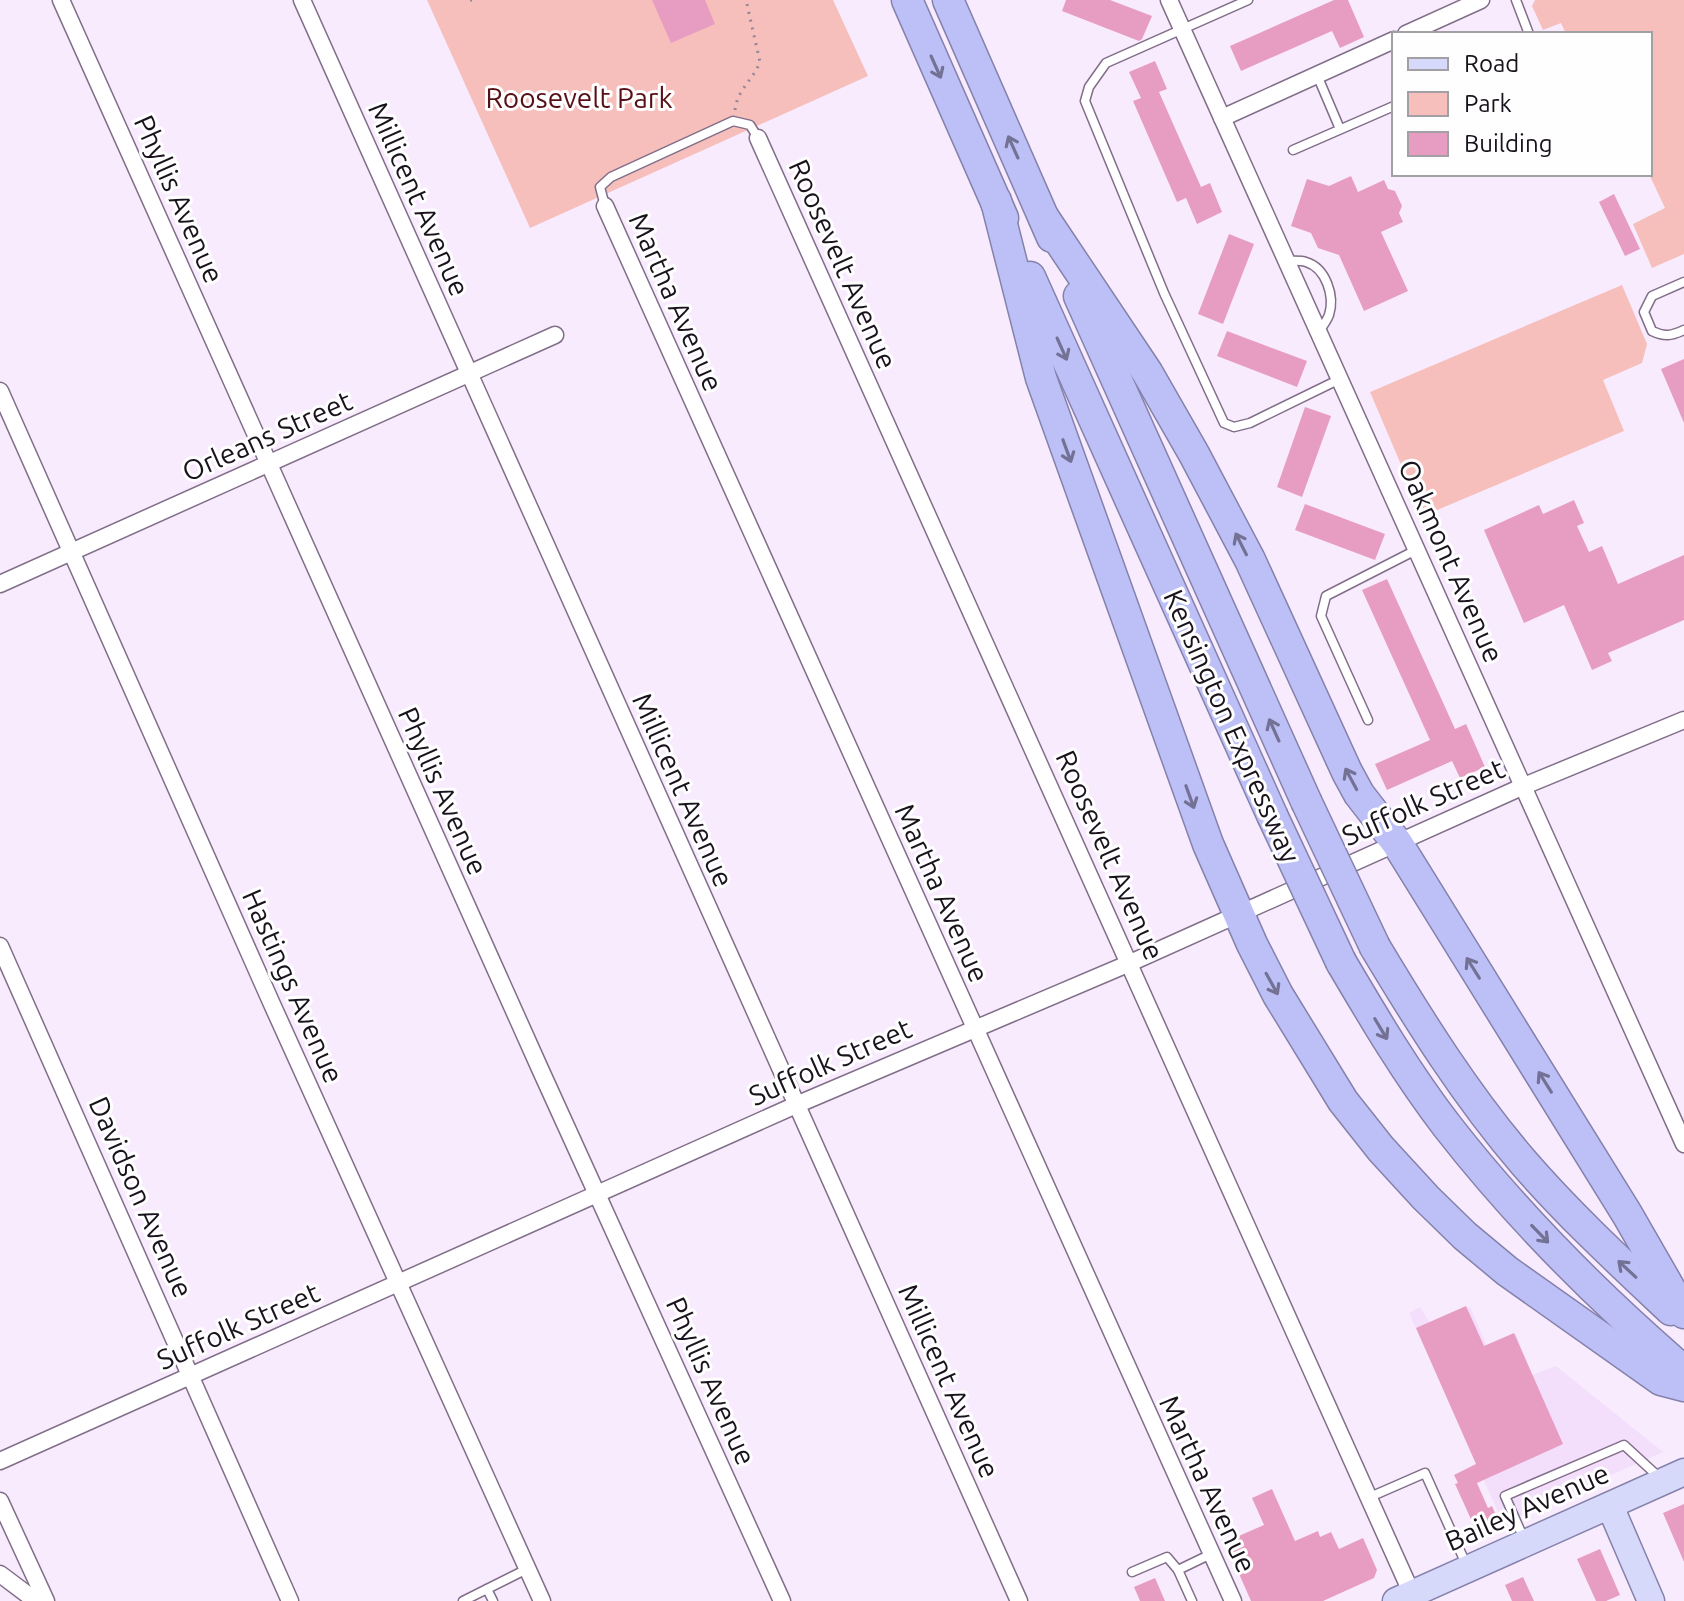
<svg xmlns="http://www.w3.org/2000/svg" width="1684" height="1601" font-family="Ubuntu,sans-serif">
<rect width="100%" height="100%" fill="#f9ebfe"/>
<!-- built -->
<path fill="#f3defc" d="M 1420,1307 L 1430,1323 L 1470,1307 L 1487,1346 L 1516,1334 L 1532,1375 L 1556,1366 L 1663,1452 L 1503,1523 L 1409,1313 Z"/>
<!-- green -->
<g fill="#f6bfbc">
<path d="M 427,0 L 833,0 L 868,76 L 530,228 Z"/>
<path d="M 1535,0 L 1684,0 L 1684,254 L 1652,268 L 1633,224 L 1665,208 L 1649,174 L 1650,34 L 1566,34 L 1561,23 L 1543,30 L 1532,6 Z"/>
<path d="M 1622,285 L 1647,344 L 1642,363 L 1603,380 L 1624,431 L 1423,516 L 1370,392 Z"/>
</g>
<!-- building -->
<g fill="#e79dc2">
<path d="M 652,0 L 705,0 L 715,24 L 671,43 Z"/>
<path d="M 1066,0 L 1110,0 L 1152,16 L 1142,39 L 1139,41 L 1062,11 Z"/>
<path d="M 1334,0 L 1348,0 L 1364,37 L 1340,48 L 1332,31 L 1241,71 L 1230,46 Z"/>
<path d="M 1155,61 L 1167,89 L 1159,92 L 1201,187 L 1210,183 L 1222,212 L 1197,224 L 1186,198 L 1177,202 L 1133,101 L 1141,98 L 1129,72 Z"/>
<path d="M 1351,176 L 1358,192 L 1384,180 L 1388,189 L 1395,191 L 1402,206 L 1399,213 L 1403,222 L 1381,232 L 1408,291 L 1364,311 L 1339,255 L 1318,248 L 1311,233 L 1291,226 L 1307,179 L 1329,186 Z"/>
<path d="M 1614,194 L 1640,249 L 1625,256 L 1599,202 Z"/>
<path d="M 1229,234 L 1254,244 L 1223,324 L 1198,314 Z"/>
<path d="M 1227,331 L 1307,361 L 1297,387 L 1217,356 Z"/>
<path d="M 1684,359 L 1684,423 L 1661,369 Z"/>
<path d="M 1305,407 L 1331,416 L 1302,497 L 1277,487 Z"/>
<path d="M 1574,500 L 1584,523 L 1577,526 L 1589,552 L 1602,546 L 1618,584 L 1684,555 L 1684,620 L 1608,653 L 1612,661 L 1592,670 L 1564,605 L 1524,623 L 1484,530 L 1539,505 L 1543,514 Z"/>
<path d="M 1305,504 L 1385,534 L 1375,560 L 1295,530 Z"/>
<path d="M 1387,579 L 1455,729 L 1466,724 L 1485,767 L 1460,778 L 1452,761 L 1387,790 L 1375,764 L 1430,740 L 1362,590 Z"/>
<path d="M 1466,1306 L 1484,1346 L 1514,1333 L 1563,1444 L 1477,1483 L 1488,1508 L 1492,1506 L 1501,1527 L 1479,1537 L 1455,1484 L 1458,1483 L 1454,1475 L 1476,1464 L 1416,1328 Z"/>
<path d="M 1272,1489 L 1295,1541 L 1318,1531 L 1320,1537 L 1331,1532 L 1339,1549 L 1363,1538 L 1377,1570 L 1374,1578 L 1323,1601 L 1251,1601 L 1225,1542 L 1264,1525 L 1252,1498 Z"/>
<path d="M 1684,1504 L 1684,1562 L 1663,1513 Z"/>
<path d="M 1600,1549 L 1620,1595 L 1606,1601 L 1596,1601 L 1577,1559 Z"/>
<path d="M 1523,1577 L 1534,1601 L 1512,1601 L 1505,1585 Z"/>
<path d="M 1155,1578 L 1165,1601 L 1140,1601 L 1134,1587 Z"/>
</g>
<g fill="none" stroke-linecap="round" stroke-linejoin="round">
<defs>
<g id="lane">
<path d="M 1248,0 L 1106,63 L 1089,87 L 1085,101 L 1164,293 L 1224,423 L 1234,427 L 1250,423 L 1340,379"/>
<path d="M 1516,0 L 1529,34"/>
<path d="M 1317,75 L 1340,129"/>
<path d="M 1293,150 L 1394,106"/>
<path d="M 605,206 L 600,187 L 611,177 L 733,121 L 750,125 L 758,138"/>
<path d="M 1287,261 C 1292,261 1300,260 1306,262 C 1326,268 1335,296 1329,315 C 1327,320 1323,326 1319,331"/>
<path d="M 1684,282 L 1652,296 L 1644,312 L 1652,331 C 1665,337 1671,336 1684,330"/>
<path d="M 1368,720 L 1321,616 L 1326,596 L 1416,550"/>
<path d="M 1370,1497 L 1425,1473 L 1466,1564"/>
<path d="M 1524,1539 L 1505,1496 L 1624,1445 L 1661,1479"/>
<path d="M 1132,1572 L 1167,1557 L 1178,1570"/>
<path d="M 487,1589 L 493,1601"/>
<path d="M 463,1601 L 527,1569"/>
<path d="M 1192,1601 L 1178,1570 L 1211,1554"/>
</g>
<g id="street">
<path d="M 61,0 L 541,1071 L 782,1601"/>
<path d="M 302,0 L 1019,1601"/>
<path d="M 1169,0 L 1684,1144"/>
<path d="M 1406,34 L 1481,0"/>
<path d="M 1222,118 L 1394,40"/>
<path d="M 758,138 L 1412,1594"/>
<path d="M 605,206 L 1233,1601"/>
<path d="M 0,391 L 271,1002 L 542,1601"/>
<path d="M 0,584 L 555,335"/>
<path d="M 0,946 L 290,1601"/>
<path d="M 0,1461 L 796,1105 L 1130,963 L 1524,786 L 1684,720"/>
<path d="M 0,1501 L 46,1601"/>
<path d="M 0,1574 L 36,1601"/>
</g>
<g id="primary">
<path d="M 1610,1506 L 1651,1601"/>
<path d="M 1396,1601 L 1684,1472"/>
</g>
<g id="highway">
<path d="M 907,0 L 1003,218"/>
<path d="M 948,0 L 1052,237"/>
<path d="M 996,201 L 1041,378 L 1208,844 L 1252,944 L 1278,995 L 1343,1101 L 1381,1149 L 1426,1198 L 1465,1236 L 1507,1271 L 1661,1380 L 1684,1386"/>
<path d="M 1044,218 L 1147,372 L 1194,454 L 1250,560 L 1347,772 L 1359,794 L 1397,843 L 1627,1214 L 1684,1313"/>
<path d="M 1030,277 L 1272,815"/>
<path d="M 1079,296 L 1306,801"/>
<path d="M 1375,947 C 1420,1022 1467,1097 1524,1163 C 1570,1216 1620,1262 1671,1310"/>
<path d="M 1341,962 C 1374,1018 1407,1074 1447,1126 C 1517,1216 1598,1297 1684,1371"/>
</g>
</defs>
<!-- lane casing -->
<use href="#lane" stroke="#816e89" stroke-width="11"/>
<!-- street casing -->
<use href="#street" stroke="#816e89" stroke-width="19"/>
<!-- primary casing -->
<use href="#primary" stroke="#8482aa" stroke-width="29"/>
<!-- highway casing -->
<use href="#highway" stroke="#8482aa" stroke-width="33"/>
<!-- path -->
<g stroke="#928796" stroke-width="3" stroke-dasharray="2 6" stroke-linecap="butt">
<path d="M 470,0 L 478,0"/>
<path d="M 735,110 C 737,90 753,80 760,62 L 746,0"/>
</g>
<!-- lane -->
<use href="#lane" stroke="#fff" stroke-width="8"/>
<!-- street -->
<use href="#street" stroke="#fff" stroke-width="16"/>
<!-- primary -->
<use href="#primary" stroke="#d7d9fa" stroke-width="26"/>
<!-- highway -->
<use href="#highway" stroke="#bdbff7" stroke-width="30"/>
<defs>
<g id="highway-bridge">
<path d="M 1306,801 L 1375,947"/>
<path d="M 1272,815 L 1341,962"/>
</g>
</defs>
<!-- highway-bridge casing -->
<use href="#highway-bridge" stroke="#8482aa" stroke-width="33" stroke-linecap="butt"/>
<!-- highway-bridge -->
<use href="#highway-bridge" stroke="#bdbff7" stroke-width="30"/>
</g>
<!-- one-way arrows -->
<defs><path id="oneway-shaft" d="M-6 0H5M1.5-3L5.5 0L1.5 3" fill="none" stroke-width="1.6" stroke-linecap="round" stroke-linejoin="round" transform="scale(2)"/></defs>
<g stroke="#737194">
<use href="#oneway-shaft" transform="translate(936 67) rotate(66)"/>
<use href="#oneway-shaft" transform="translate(1013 147) rotate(-114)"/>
<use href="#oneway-shaft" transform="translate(1062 349) rotate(66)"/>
<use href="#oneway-shaft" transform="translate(1067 451) rotate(70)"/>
<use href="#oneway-shaft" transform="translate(1241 544) rotate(-117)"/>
<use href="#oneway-shaft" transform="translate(1274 730) rotate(-114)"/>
<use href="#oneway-shaft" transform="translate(1351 779) rotate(-118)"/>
<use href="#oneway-shaft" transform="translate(1190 797) rotate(70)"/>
<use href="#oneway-shaft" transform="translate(1473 968) rotate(-122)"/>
<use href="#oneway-shaft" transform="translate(1272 984) rotate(61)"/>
<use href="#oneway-shaft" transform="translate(1381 1029) rotate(59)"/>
<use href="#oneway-shaft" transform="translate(1545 1082) rotate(-122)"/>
<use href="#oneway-shaft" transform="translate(1540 1234) rotate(46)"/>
<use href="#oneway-shaft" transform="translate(1627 1269) rotate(-137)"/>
</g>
<g text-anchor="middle" stroke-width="6" stroke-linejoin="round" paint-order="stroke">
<!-- park labels -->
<g font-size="28" fill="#581017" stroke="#fefefe">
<text x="579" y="108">Roosevelt Park</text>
</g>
<!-- street labels -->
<g font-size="28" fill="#19121c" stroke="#fefefe">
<text transform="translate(179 199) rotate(66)" y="10">Phyllis Avenue</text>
<text transform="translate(419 199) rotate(66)" y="10">Millicent Avenue</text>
<text transform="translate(843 264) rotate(66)" y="10">Roosevelt Avenue</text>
<text transform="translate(676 302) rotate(66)" y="10">Martha Avenue</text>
<text transform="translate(267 436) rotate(-24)" y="10">Orleans Street</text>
<text transform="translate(1451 561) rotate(66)" y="10">Oakmont Avenue</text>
<text transform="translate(1232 726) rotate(66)" y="10">Kensington Expressway</text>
<text transform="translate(683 790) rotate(66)" y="10">Millicent Avenue</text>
<text transform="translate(443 791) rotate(66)" y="10">Phyllis Avenue</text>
<text transform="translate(1423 802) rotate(-24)" y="10">Suffolk Street</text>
<text transform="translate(1110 855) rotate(66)" y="10">Roosevelt Avenue</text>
<text transform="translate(942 893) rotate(66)" y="10">Martha Avenue</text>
<text transform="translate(293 986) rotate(66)" y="10">Hastings Avenue</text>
<text transform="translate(830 1062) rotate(-24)" y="10">Suffolk Street</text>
<text transform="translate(141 1197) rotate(66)" y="10">Davidson Avenue</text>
<text transform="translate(238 1326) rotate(-24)" y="10">Suffolk Street</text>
<text transform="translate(711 1381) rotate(66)" y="10">Phyllis Avenue</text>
<text transform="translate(949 1381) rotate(66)" y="10">Millicent Avenue</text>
<text transform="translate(1208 1484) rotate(65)" y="10">Martha Avenue</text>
<text transform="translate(1527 1507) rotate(-24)" y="10">Bailey Avenue</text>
</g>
</g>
<!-- legend -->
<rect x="1392" y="32" width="260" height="144" fill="#fefefe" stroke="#a2a0a4" stroke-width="2"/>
<rect x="1408" y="58" width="40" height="12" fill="#d7d9fa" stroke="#a2a0a4" stroke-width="2"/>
<text x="1464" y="72" font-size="24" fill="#19121c">Road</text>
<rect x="1408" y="92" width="40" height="24" fill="#f6bfbc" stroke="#a2a0a4" stroke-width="2"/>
<text x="1464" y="112" font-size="24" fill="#19121c">Park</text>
<rect x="1408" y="132" width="40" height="24" fill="#e79dc2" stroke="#a2a0a4" stroke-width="2"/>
<text x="1464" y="152" font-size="24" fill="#19121c">Building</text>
</svg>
